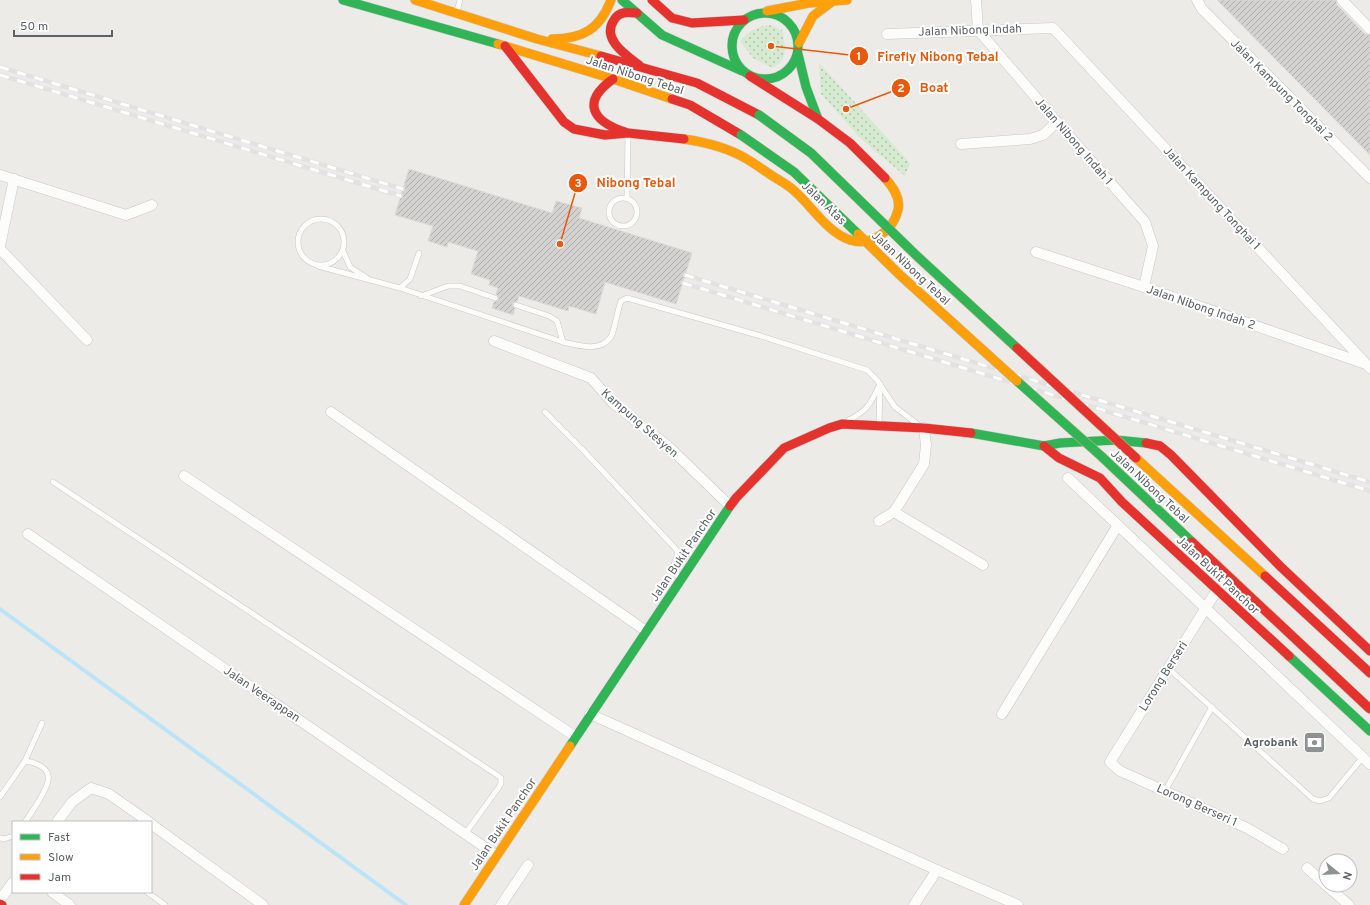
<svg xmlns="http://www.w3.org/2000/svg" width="1370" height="905" font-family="Overpass,sans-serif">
<defs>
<pattern id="grass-dots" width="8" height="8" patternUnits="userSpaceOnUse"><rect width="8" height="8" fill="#d6ead1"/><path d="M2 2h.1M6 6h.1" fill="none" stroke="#b1c1ad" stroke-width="1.8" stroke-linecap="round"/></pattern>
<pattern id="building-hatch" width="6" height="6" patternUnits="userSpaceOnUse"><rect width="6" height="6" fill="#d4d2d0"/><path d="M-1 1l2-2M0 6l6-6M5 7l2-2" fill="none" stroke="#afaead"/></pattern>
</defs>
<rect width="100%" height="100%" fill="#edebe7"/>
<!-- grass -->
<g fill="url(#grass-dots)">
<path d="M 771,25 L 782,30 C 786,47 788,59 773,68 L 753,58 L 740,41 C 749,31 757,26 771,25 Z"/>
<path d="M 819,63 L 910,163 L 905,176 L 860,138 L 821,94 Z"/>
</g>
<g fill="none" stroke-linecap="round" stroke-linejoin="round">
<!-- stream -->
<path stroke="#bbe4f8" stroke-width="4" d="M 0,609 L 406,905"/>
</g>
<!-- building -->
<g fill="url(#building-hatch)" stroke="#dcdad6">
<path d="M 1217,0 L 1336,0 L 1337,5 L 1365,34 L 1370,35 L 1370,155 Z"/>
<path d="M 409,169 L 552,213 L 556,201 L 582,208 L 579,218 L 692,253 L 676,304 L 605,282 L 596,314 L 569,306 L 568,311 L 519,296 L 517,301 L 514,302 L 512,304 L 515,309 L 513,315 L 492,308 L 494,302 L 497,301 L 499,299 L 498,296 L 496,294 L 498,288 L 489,285 L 490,280 L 471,274 L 478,251 L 448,242 L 447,247 L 428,241 L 433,226 L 395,215 Z"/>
</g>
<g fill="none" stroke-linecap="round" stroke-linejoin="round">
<defs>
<g id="lane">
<path d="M 457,11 L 460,0"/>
<circle cx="623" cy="212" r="14"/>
<path d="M 627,198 L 628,136"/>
<circle cx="321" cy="242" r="23"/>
<path d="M 343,251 L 350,267 L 367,278"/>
<path d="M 318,266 L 400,288 L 563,342 C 577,345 600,353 611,337 C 614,332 618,308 621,301 L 627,298 L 761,336 L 867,370 L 877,380 L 895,407 L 916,423"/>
<path d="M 400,288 L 410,279 L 419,253"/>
<path d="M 421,296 L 448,286 L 460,286 L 495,298"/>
<path d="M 516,305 L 549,316 L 557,321 L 563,342"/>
<path d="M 545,412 L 582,449 L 674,547 L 678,552 L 672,571 L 681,578"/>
<path d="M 849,420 C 868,410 871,403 880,384"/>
<path d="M 879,424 L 880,386"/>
<path d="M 53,482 L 497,775 L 501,778 L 501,783 L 499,787 L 465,834"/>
<path d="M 1168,668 L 1313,799 L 1320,801 L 1329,798 L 1363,757"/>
<path d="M 25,761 C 35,762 51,768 48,781 C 46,792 32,812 25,822"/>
<path d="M 1165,791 L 1212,707"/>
<path d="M 0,797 L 25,761 L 42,723"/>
<path d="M 0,838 L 4,839 L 13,836"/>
<path d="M 147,892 L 165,905"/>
</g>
<g id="street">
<path d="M 976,0 L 978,30 L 1057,122 L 1145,222 L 1153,246 L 1144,287"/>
<path d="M 1197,0 L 1202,9 L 1370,178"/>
<path d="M 1342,0 L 1370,29"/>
<path d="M 887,34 L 1053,28 L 1370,368"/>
<path d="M 961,144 L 1030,139 L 1043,135 L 1057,122"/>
<path d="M 0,175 L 126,215 L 152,205"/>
<path d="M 0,246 L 14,179"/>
<path d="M 0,249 L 87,340"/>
<path d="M 1036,252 L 1144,287 L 1363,363"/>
<path d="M 494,341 L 591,378 L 613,403 L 669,447 L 730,506"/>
<path d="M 331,412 L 646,631"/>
<path d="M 184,476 L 576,737"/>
<path d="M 1068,478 L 1370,764"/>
<path d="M 894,512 L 983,565"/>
<path d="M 879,521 L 894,512 L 924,464 L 926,445 L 924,428"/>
<path d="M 28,534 L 496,855"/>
<path d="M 1217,590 L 1110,762 L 1120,771 L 1247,828 L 1283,849"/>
<path d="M 590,714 L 937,870 L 1018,905"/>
<path d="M 1002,714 L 1118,525"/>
<path d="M 57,822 L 72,802 L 91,788 L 109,794 L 149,822"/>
<path d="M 151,824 L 263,905"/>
<path d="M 1307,868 L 1326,885"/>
<path d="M 1326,885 L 1349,905"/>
<path d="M 52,892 L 70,905"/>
<path d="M 0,900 L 13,882"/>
<path d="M 501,905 L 528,865"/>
<path d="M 914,905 L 937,870"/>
</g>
<g id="fast">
<path d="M 343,0 L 498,44"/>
<path d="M 622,0 L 662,35 L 742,71"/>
<circle cx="765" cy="46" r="33"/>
<path d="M 798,54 L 806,87 L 818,119"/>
<path d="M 971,433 L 1044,446 L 1060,443 L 1116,440 L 1146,443"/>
<path d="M 1289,656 L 1370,731"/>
<path d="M 570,746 L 730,506"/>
</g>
<g id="slow">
<path d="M 415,0 L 537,39 L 601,56"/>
<path d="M 767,11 L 809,3 L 847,0"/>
<path d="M 552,39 C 583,39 600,29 611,0"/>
<path d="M 799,43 L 813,16 L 833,1"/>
<path d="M 498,44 L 613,79 L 672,99"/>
<path d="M 684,139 C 704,142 728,148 745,158 C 754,163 762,169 771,175 C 777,179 785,183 791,188 C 811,204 825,231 850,240 C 871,247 893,231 898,210 C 901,198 893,187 885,178"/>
<path d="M 1136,458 L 1265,576"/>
<path d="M 464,905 L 570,746"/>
</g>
<g id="jam">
<path d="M 652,0 L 672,18 L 692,23 L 744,20"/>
<path d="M 637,13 C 628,12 619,11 614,20 C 601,39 626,55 639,65"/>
<path d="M 505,46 L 564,122 L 574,129 L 605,135 L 628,133 L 684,139"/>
<path d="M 601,56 L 697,83 L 759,115"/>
<path d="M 750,76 L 818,119 L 850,143 L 885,178"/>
<path d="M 613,79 C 581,102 592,121 625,132"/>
<path d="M 672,99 L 690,105 L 741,135"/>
<path d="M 1146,443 L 1160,446 L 1171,455 L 1281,567 L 1370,651"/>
<path d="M 1044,446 L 1059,458 L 1100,478 L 1122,502 L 1289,656"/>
<path d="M 730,506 L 736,498 L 784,448 L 829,428 L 842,424 L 924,428 L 971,433"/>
<path d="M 1265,576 L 1370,673"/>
<path d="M 0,904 L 2,905"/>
</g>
</defs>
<!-- lane casing -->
<use href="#lane" stroke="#c8c8c8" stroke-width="6"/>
<!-- street casing -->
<use href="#street" stroke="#c8c8c8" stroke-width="11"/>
<!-- fast casing -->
<use href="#fast" stroke="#c9c9c9" stroke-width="10"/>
<!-- slow casing -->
<use href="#slow" stroke="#c9c9c9" stroke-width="10"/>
<!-- jam casing -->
<use href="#jam" stroke="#c9c9c9" stroke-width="10"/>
<!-- lane -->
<use href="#lane" stroke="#fcfcfb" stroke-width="5"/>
<!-- street -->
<use href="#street" stroke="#fcfcfb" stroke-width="10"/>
<!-- fast -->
<use href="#fast" stroke="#30b455" stroke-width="9"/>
<!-- slow -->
<use href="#slow" stroke="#ff9f0a" stroke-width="9"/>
<!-- jam -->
<use href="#jam" stroke="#e5322d" stroke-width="9"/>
<defs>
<g id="rail">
<path d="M 0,67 L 403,189"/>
<path d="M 0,75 L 401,196"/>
<path d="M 685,275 L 1370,482"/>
<path d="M 683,283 L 1370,491"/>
</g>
</defs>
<!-- rail casing -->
<use href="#rail" stroke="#e3e2e3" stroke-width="4.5"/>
<!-- rail -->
<use href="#rail" stroke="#fff" stroke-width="3" stroke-dasharray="9" stroke-linecap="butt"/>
<defs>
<g id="fast-bridge">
<path d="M 759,115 L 811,153 L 918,257 L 1017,348"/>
<path d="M 741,135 L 794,172 L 858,234"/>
<path d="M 1017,381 L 1101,456 L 1192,542"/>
</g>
<path id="slow-bridge" d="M 858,234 L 901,276 L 1017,381"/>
<g id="jam-bridge">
<path d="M 1017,348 L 1136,458"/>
<path d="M 1192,542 L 1370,709"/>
</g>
</defs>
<!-- fast-bridge casing -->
<use href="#fast-bridge" stroke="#c5b193" stroke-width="10" stroke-linecap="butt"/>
<!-- slow-bridge casing -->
<use href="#slow-bridge" stroke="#c5b193" stroke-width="10" stroke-linecap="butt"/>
<!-- jam-bridge casing -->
<use href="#jam-bridge" stroke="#c5b193" stroke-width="10" stroke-linecap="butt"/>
<!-- fast-bridge -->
<use href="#fast-bridge" stroke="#30b455" stroke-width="9"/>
<!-- slow-bridge -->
<use href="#slow-bridge" stroke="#ff9f0a" stroke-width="9"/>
<!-- jam-bridge -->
<use href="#jam-bridge" stroke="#e5322d" stroke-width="9"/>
</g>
<!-- icons -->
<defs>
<symbol id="bank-square" viewBox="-11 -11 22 22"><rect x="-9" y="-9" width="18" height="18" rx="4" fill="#8f9293" stroke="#fff"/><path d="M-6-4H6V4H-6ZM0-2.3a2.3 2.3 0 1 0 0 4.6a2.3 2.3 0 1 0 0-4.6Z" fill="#fff"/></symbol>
</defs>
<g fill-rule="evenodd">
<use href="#bank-square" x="1302" y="730" width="25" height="25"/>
</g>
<g text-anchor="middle" stroke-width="4" stroke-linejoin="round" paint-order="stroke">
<!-- street labels -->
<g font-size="12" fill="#5c6266" stroke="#fff">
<text transform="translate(970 30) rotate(-2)" y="4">Jalan Nibong Indah</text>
<text transform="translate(635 75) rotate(18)" y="4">Jalan Nibong Tebal</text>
<text transform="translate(1282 90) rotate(45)" y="4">Jalan Kampung Tonghai 2</text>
<text transform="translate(1074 141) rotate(49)" y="4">Jalan Nibong Indah 1</text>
<text transform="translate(1212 198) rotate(47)" y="4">Jalan Kampung Tonghai 1</text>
<text transform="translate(824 203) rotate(44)" y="4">Jalan Atas</text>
<text transform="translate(911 268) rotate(43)" y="4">Jalan Nibong Tebal</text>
<text transform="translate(1201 307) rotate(19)" y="4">Jalan Nibong Indah 2</text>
<text transform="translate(640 423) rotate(41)" y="4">Kampung Stesyen</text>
<text transform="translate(1150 486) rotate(43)" y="4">Jalan Nibong Tebal</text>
<text transform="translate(683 555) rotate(-56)" y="4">Jalan Bukit Panchor</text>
<text transform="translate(1218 575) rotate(43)" y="4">Jalan Bukit Panchor</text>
<text transform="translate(1163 676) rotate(-58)" y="4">Lorong Berseri</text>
<text transform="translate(262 694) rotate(34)" y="4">Jalan Veerappan</text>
<text transform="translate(1197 805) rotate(24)" y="4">Lorong Berseri 1</text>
<text transform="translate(503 824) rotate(-56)" y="4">Jalan Bukit Panchor</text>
</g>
<!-- poi labels -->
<g font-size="12" font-weight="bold" fill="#5c6266" stroke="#fff" text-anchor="end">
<text x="1298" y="746">Agrobank</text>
</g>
</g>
<!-- callouts -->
<path fill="none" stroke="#e8590c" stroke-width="1.5" d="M771 46L859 56M846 109L901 88M560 244L578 183"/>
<g fill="#e8590c" stroke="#fff" stroke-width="1.5">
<circle cx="771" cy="46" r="4"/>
<circle cx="846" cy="109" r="4"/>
<circle cx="560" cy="244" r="4"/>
<circle cx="859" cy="56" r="10"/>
<circle cx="901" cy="88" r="10"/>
<circle cx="578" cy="183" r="10"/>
</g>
<g font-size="12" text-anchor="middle" font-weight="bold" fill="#fff">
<text x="859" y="60">1</text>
<text x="901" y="92">2</text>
<text x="578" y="187">3</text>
</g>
<g font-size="13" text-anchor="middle" font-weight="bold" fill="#e8590c" stroke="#fff" stroke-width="4" stroke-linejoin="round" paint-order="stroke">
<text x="938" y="61">Firefly Nibong Tebal</text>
<text x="934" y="92">Boat</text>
<text x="636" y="187">Nibong Tebal</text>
</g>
<!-- legend -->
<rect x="12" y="821" width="140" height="72" fill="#ffffff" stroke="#bec0c2"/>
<rect x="20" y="834" width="20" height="6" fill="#30b455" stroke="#bec0c2"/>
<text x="48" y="841" font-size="12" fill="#5c6266">Fast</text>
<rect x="20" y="854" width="20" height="6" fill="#ff9f0a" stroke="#bec0c2"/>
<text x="48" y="861" font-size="12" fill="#5c6266">Slow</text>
<rect x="20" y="874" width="20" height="6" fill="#e5322d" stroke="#bec0c2"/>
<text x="48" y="881" font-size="12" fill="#5c6266">Jam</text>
<!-- north arrow -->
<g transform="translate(1338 873) rotate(108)"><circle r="19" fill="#ffffff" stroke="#bec0c2"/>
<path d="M0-3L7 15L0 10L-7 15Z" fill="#8f9293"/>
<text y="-6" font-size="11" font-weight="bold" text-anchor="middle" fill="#5c6266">N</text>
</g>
<!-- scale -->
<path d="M14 30v6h98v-6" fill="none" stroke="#5c6266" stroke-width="2"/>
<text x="20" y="30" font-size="12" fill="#5c6266" stroke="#ffffff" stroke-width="3" paint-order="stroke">50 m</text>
</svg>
